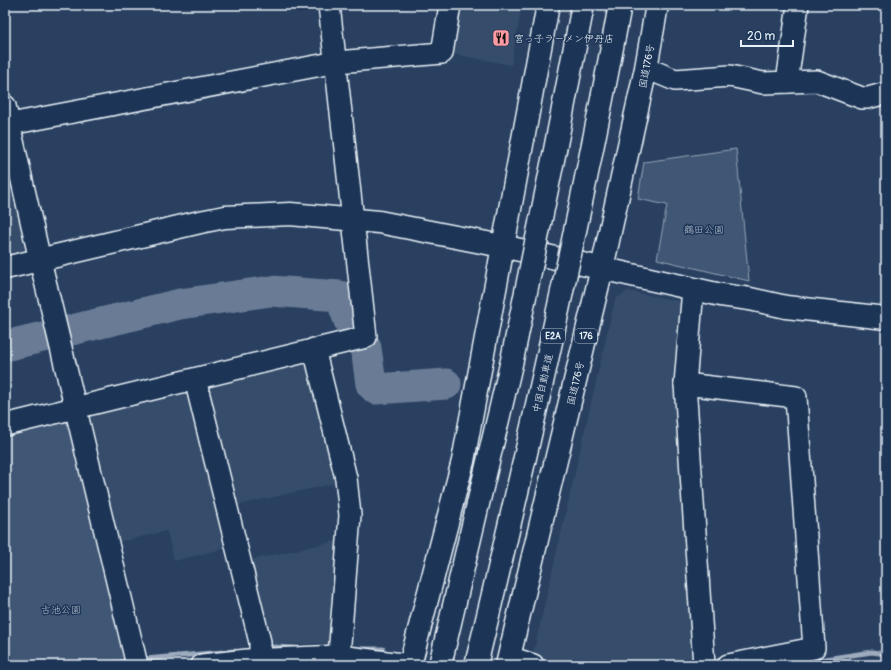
<svg xmlns="http://www.w3.org/2000/svg" width="891" height="670" font-family="Pangolin,'Klee One',sans-serif">
<rect width="100%" height="100%" fill="#294061"/>
<filter id="ink" filterUnits="userSpaceOnUse"><feTurbulence type="fractalNoise" baseFrequency=".025" numOctaves="2"/><feDisplacementMap in="SourceGraphic" scale="8" xChannelSelector="R" yChannelSelector="G"/><feConvolveMatrix kernelMatrix="1 2 1 2 8 2 1 2 1" color-interpolation-filters="sRGB"/></filter>
<g filter="url(#ink)">
<!-- built -->
<g fill="#364d6b">
<path d="M 457,5 L 522,5 L 511,65 L 448,53 Z"/>
<path d="M 5,145 L 27,241 L 24,250 L 5,255 Z"/>
<path d="M 628,291 L 684,302 L 694,657 L 689,665 L 546,665 L 532,659 L 615,299 Z"/>
<path d="M 303,360 L 311,366 L 340,482 L 234,506 L 206,392 L 209,382 Z"/>
<path d="M 184,389 L 192,395 L 230,547 L 174,561 L 167,531 L 114,543 L 84,420 L 89,411 Z"/>
<path d="M 340,540 L 331,643 L 268,645 L 247,561 Z"/>
</g>
<!-- green -->
<g fill="#415774" stroke="#94a4b6">
<path d="M 736,149 L 749,281 L 657,259 L 667,205 L 638,199 L 644,162 Z"/>
<path d="M 71,418 L 128,654 L 123,660 L 74,665 L 5,665 L 5,430 Z"/>
</g>
<g fill="none" stroke-linecap="round" stroke-linejoin="round">
<!-- stream -->
<g stroke="#9dabbd" stroke-width="5">
<path d="M 271,647 L 295,648"/>
<path d="M 358,649 L 383,649"/>
<path d="M 146,659 L 234,651"/>
<path d="M 96,665 L 123,662"/>
<path d="M 785,665 L 872,652 L 886,654"/>
</g>
<!-- river -->
<g stroke="#6b7c95" stroke-width="31">
<path d="M 5,346 L 180,304 L 271,291 L 340,296 L 352,329"/>
<path d="M 366,348 L 371,384 L 376,389 L 446,384"/>
</g>
<defs>
<g id="minor">
<path d="M 646,68 L 675,80 L 730,76 L 763,83 L 817,81 L 862,98 L 868,98 L 886,93"/>
<path d="M 787,82 L 798,5"/>
<path d="M 5,106 L 40,260 L 137,665"/>
<path d="M 5,125 L 337,62 L 442,53 L 450,5"/>
<path d="M 693,289 L 685,384 L 796,397 L 814,648 L 728,665"/>
<path d="M 314,349 L 346,478 L 350,515 L 339,656"/>
<path d="M 195,379 L 260,642 L 260,659"/>
<path d="M 685,384 L 704,665"/>
<path d="M 5,425 L 366,337 L 329,5"/>
<path d="M 509,657 L 533,665"/>
<path d="M 202,665 L 247,660 L 339,656 L 410,665"/>
</g>
<path id="tertiary" d="M 5,268 L 200,222 L 225,217 L 290,214 L 379,222 L 502,246 L 721,295 L 750,299 L 786,307 L 886,318"/>
<g id="trunk">
<path d="M 410,665 L 463,461 L 548,5"/>
<path d="M 507,665 L 602,268 L 646,68 L 657,5"/>
</g>
</defs>
<!-- minor casing -->
<use href="#minor" stroke="#e8f1f8" stroke-width="24"/>
<!-- tertiary casing -->
<use href="#tertiary" stroke="#e8f1f8" stroke-width="25"/>
<!-- trunk casing -->
<use href="#trunk" stroke="#e8f1f8" stroke-width="25"/>
<!-- minor -->
<use href="#minor" stroke="#1d3557" stroke-width="21"/>
<!-- tertiary -->
<use href="#tertiary" stroke="#1d3557" stroke-width="22"/>
<!-- trunk -->
<use href="#trunk" stroke="#1d3557" stroke-width="22"/>
<defs>
<g id="motorway-bridge">
<path d="M 440,665 L 512,360 L 555,150 L 583,5"/>
<path d="M 476,665 C 529,446 579,226 620,5"/>
</g>
</defs>
<!-- motorway-bridge casing -->
<use href="#motorway-bridge" stroke="#e8f1f8" stroke-width="25" stroke-linecap="butt"/>
<!-- motorway-bridge -->
<use href="#motorway-bridge" stroke="#1d3557" stroke-width="22"/>
</g>
</g>
<!-- icons -->
<defs>
<symbol id="restaurant-square" viewBox="-11 -11 22 22"><rect x="-9" y="-9" width="18" height="18" rx="4" fill="#ff9aa2" stroke="#1d3557"/><path d="M-5-6h1v4h1v-4h1v4h1v-4h1v5L-1.5 .5V6h-2V.5L-5-1ZM5-6V6H3V1.5H1.5Q1.5-4 5-6Z" fill="#111"/></symbol>
</defs>
<g fill-rule="evenodd">
<use href="#restaurant-square" x="491" y="28" width="20" height="20"/>
</g>
<g text-anchor="middle" stroke-width="3" stroke-linejoin="round" paint-order="stroke">
<!-- shield labels -->
<g fill="#1d3557" stroke="#abb9c8" stroke-width="1">
<rect x="541" y="329" width="24" height="14" rx="3"/>
<rect x="575" y="329" width="22" height="14" rx="3"/>
</g>
<g font-size="9" font-weight="bold" fill="#e8f1f8">
<text x="553" y="339">E2A</text>
<text x="586" y="339">176</text>
</g>
<!-- poi labels -->
<g font-size="10" fill="#e8f1f8" stroke="#1d3557" text-anchor="start">
<text x="514" y="42">宮っ子ラーメン伊丹店</text>
</g>
<!-- street labels -->
<g font-size="10" fill="#e8f1f8" stroke="#1d3557">
<text transform="translate(646 66) rotate(-79)" y="4">国道176号</text>
<text transform="translate(542 383) rotate(-77)" y="4">中国自動車道</text>
<text transform="translate(575 383) rotate(-77)" y="4">国道176号</text>
</g>
<!-- park labels -->
<g font-size="10" fill="#b6c3d0" stroke="#1d3557">
<text x="704" y="233">鶴田公園</text>
<text x="61" y="613">古池公園</text>
</g>
</g>
<!-- margin -->
<rect width="891" height="670" fill="none" stroke="#1d3557" stroke-width="20"/>
<rect x="10" y="10" width="871" height="650" fill="none" stroke="#e8f1f8" stroke-width="1.5" filter="url(#ink)"/>
<!-- scale -->
<path d="M741 40v6h52v-6" fill="none" stroke="#e8f1f8" stroke-width="2"/>
<text x="747" y="40" font-size="12" fill="#e8f1f8" stroke="#1d3557" stroke-width="3" paint-order="stroke">20 m</text>
</svg>
